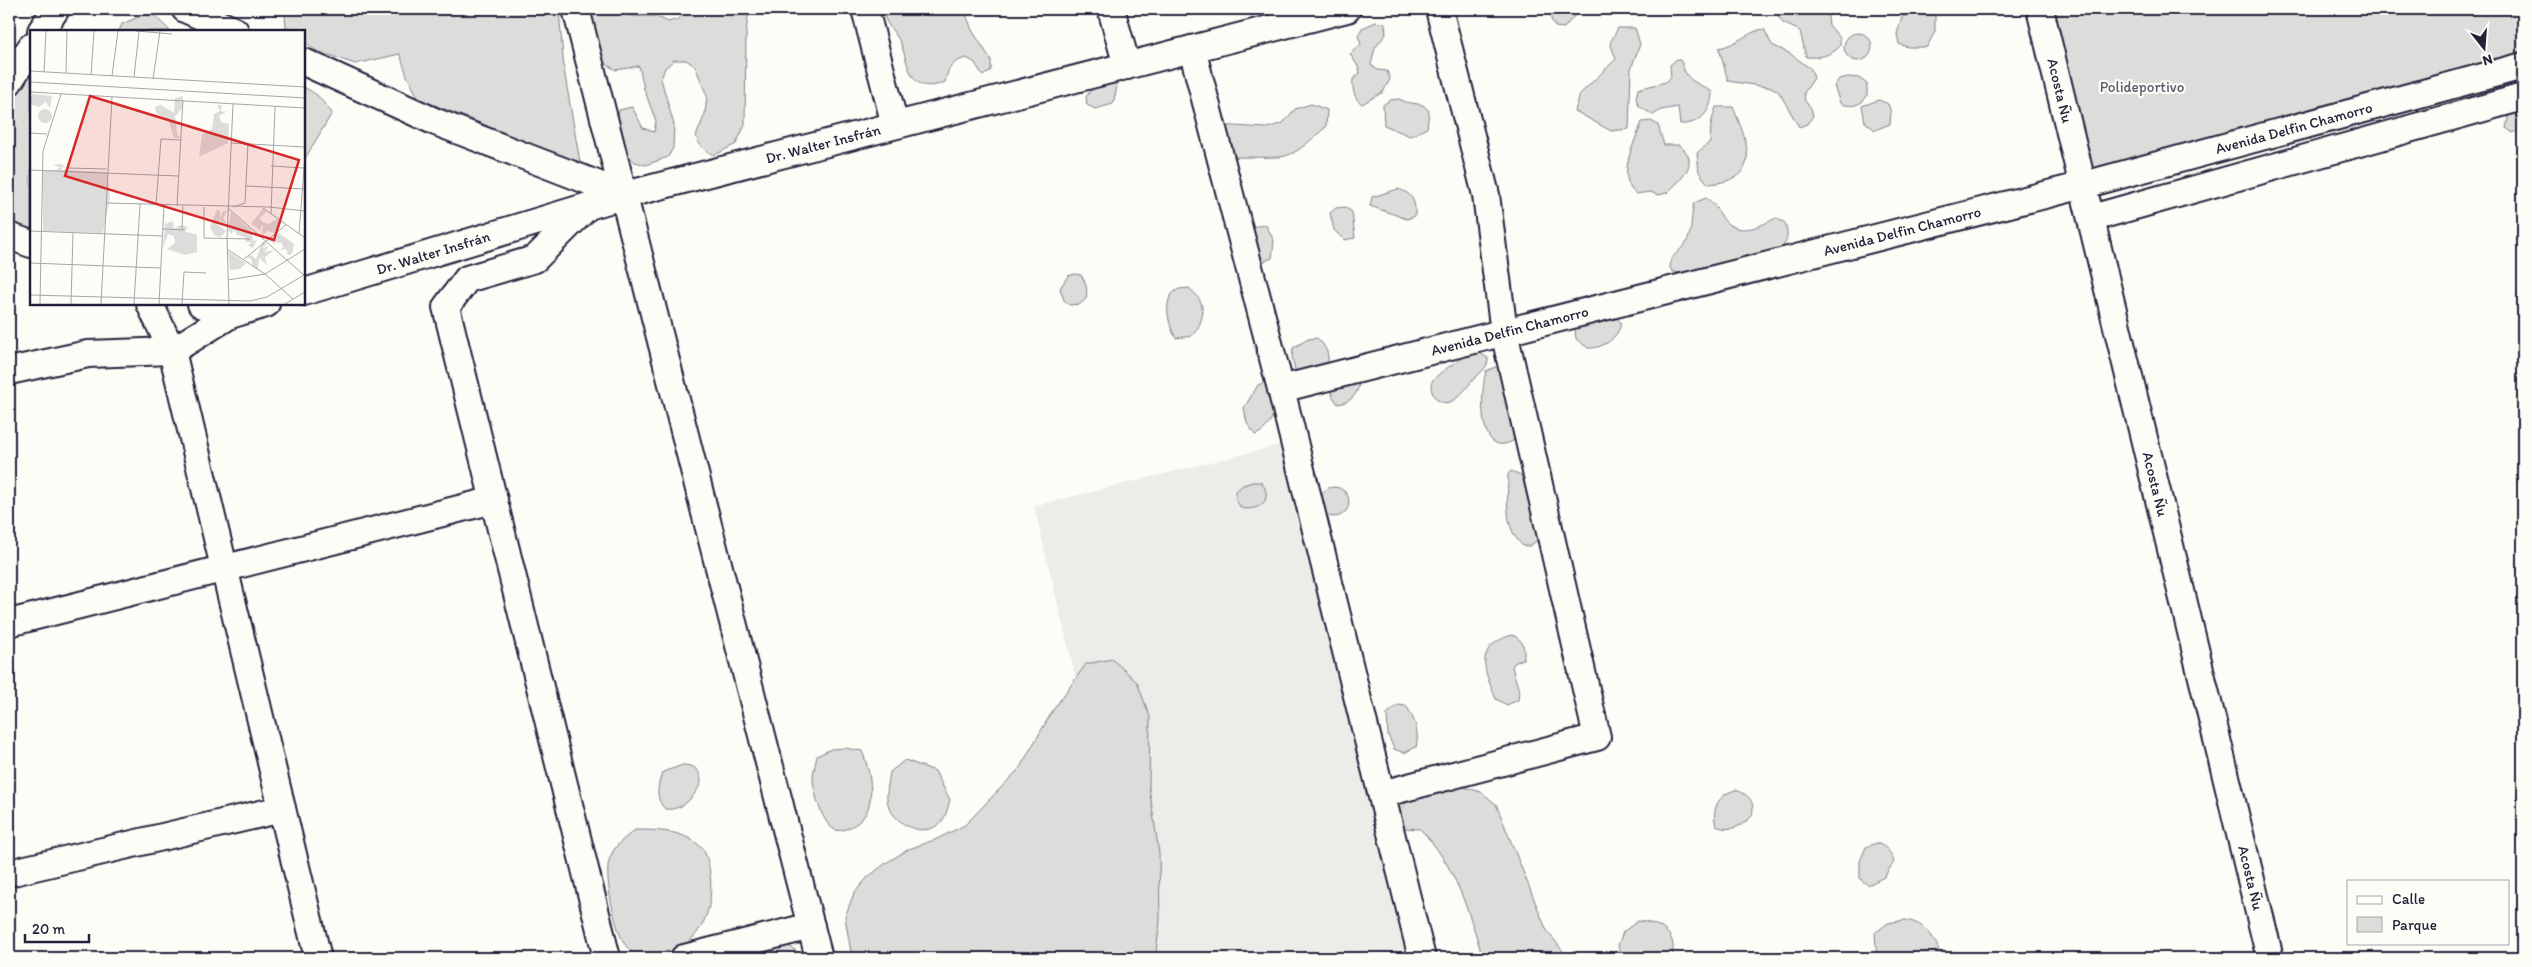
<svg xmlns="http://www.w3.org/2000/svg" width="2532" height="967" font-family="Itim,sans-serif">
<rect width="100%" height="100%" fill="#fdfcf7"/>
<filter id="ink" filterUnits="userSpaceOnUse"><feTurbulence type="fractalNoise" baseFrequency=".02" numOctaves="2"/><feDisplacementMap in="SourceGraphic" scale="10" xChannelSelector="R" yChannelSelector="G"/><feConvolveMatrix kernelMatrix="1 2 1 2 8 2 1 2 1" color-interpolation-filters="sRGB"/></filter>
<g filter="url(#ink)">
<!-- built -->
<path fill="#ecece9" d="M 1280,445 L 1407,958 L 1144,958 L 1034,506 Z"/>
<!-- green -->
<g fill="#dddcdb" stroke="#807f8b">
<path d="M 289,9 L 559,9 L 564,70 L 580,162 L 526,149 L 486,125 L 419,99 L 407,76 L 400,54 L 355,64 L 315,50 L 304,41 L 304,31 L 291,31 L 286,27 L 285,16 Z"/>
<path d="M 581,9 L 620,9 L 623,14 C 642,20 648,11 668,22 L 679,19 L 686,9 L 749,9 L 746,33 L 745,125 L 736,144 L 715,155 C 705,152 699,146 696,136 L 705,114 L 707,96 L 695,66 L 686,60 L 674,60 L 665,68 L 661,79 L 674,125 L 673,148 L 668,157 L 646,165 L 635,162 L 626,155 L 617,133 L 619,110 L 632,107 L 643,128 L 654,132 L 656,121 L 644,89 L 639,66 L 616,70 L 602,62 Z"/>
<path d="M 884,9 L 964,9 L 972,30 L 991,60 L 991,70 L 983,76 L 975,63 L 967,58 C 952,61 948,68 945,82 C 910,97 909,65 901,44 C 896,31 882,23 884,9 Z"/>
<path d="M 1552,9 L 1574,9 L 1576,14 L 1564,28 L 1555,27 L 1551,19 Z"/>
<path d="M 1793,9 L 1827,9 L 1829,25 L 1840,38 L 1840,46 C 1831,56 1819,58 1806,57 L 1800,31 L 1783,23 L 1778,16 Z"/>
<path d="M 2042,9 L 2523,9 L 2523,66 L 2084,185 Z"/>
<path d="M 1918,11 L 1935,14 L 1935,31 L 1927,47 L 1908,47 L 1899,44 L 1897,34 L 1902,17 Z"/>
<path d="M 143,15 L 154,15 L 170,31 L 119,31 L 122,24 Z"/>
<path d="M 1376,22 L 1385,24 L 1386,34 L 1375,48 L 1371,65 L 1378,70 L 1387,71 L 1390,79 L 1383,92 L 1362,104 C 1354,99 1352,88 1353,79 L 1360,73 L 1359,68 L 1350,54 L 1361,44 L 1358,36 L 1362,28 Z"/>
<path d="M 1618,28 L 1635,28 L 1640,44 L 1631,69 L 1629,129 L 1611,131 L 1575,111 L 1580,94 L 1616,59 L 1610,43 Z"/>
<path d="M 1764,29 L 1772,45 L 1789,53 L 1811,69 L 1814,78 L 1804,93 L 1805,101 L 1811,108 L 1813,116 L 1807,124 L 1799,127 L 1779,92 L 1773,88 L 1728,81 L 1719,48 C 1736,45 1751,30 1764,29 Z"/>
<circle cx="1858" cy="47" r="14"/>
<path d="M 1677,59 L 1681,61 C 1687,83 1694,80 1712,92 C 1712,112 1699,125 1680,124 L 1678,107 L 1661,110 L 1653,115 L 1639,106 L 1636,98 L 1638,89 L 1666,82 L 1671,77 L 1670,65 Z"/>
<path d="M 31,69 L 31,233 L 9,226 L 9,94 Z"/>
<path d="M 1848,77 L 1859,78 L 1867,84 L 1867,96 C 1861,106 1850,108 1840,103 L 1834,86 L 1839,79 Z"/>
<path d="M 1112,81 L 1117,87 L 1113,104 L 1095,109 L 1087,105 L 1086,97 L 1096,83 Z"/>
<path d="M 304,87 L 317,95 L 332,113 L 304,160 Z"/>
<path d="M 1399,99 L 1406,102 L 1423,105 L 1429,111 L 1427,128 L 1410,136 L 1384,125 L 1383,105 L 1390,100 Z"/>
<path d="M 1879,100 L 1888,104 L 1891,112 L 1890,124 L 1875,130 L 1865,122 L 1862,106 Z"/>
<path d="M 1311,104 L 1327,110 L 1326,127 C 1312,138 1297,156 1279,157 C 1261,158 1245,156 1227,158 L 1216,125 L 1267,128 L 1283,123 L 1295,109 Z"/>
<path d="M 2523,106 L 2523,126 L 2513,133 L 2506,128 L 2509,113 Z"/>
<path d="M 1716,107 L 1733,107 C 1748,144 1764,180 1708,184 L 1699,172 L 1697,153 L 1710,142 L 1711,124 Z"/>
<path d="M 1651,121 L 1658,125 L 1664,145 L 1679,145 C 1702,163 1681,179 1667,193 L 1658,195 L 1650,192 L 1636,194 C 1615,177 1635,142 1642,122 Z"/>
<path d="M 1398,189 C 1412,193 1416,201 1415,216 L 1407,219 L 1370,206 L 1372,197 Z"/>
<path d="M 1706,198 C 1715,204 1718,211 1724,220 C 1739,237 1760,226 1776,218 L 1785,223 C 1787,230 1789,238 1784,245 C 1775,259 1703,269 1684,273 L 1673,272 L 1670,268 L 1671,259 C 1677,252 1687,245 1689,236 C 1692,227 1691,215 1694,203 Z"/>
<path d="M 1345,207 L 1352,212 L 1355,238 L 1344,240 L 1334,230 L 1330,213 L 1336,208 Z"/>
<path d="M 1266,225 L 1274,241 L 1272,258 L 1256,265 L 1249,227 Z"/>
<path d="M 1075,274 L 1081,275 C 1086,283 1088,290 1086,299 L 1080,304 L 1069,305 L 1064,300 L 1060,288 L 1068,276 Z"/>
<path d="M 1189,288 C 1207,302 1206,319 1192,336 L 1176,338 C 1169,327 1161,298 1177,290 C 1180,288 1185,289 1189,288 Z"/>
<path d="M 1617,318 L 1621,323 C 1619,337 1603,349 1588,348 L 1576,339 L 1575,330 L 1579,322 Z"/>
<path d="M 1317,338 C 1327,347 1331,357 1326,369 L 1296,374 L 1292,357 L 1293,348 L 1308,339 Z"/>
<path d="M 1478,352 L 1488,358 C 1489,368 1479,373 1473,380 C 1464,390 1452,411 1436,399 C 1432,394 1429,386 1433,380 C 1440,371 1467,354 1478,352 Z"/>
<path d="M 1500,365 L 1517,426 L 1513,441 C 1476,460 1481,390 1486,371 Z"/>
<path d="M 1360,378 C 1359,392 1353,402 1338,404 L 1333,397 L 1330,388 Z"/>
<path d="M 1270,380 C 1272,387 1275,396 1275,403 C 1276,415 1266,432 1255,435 L 1247,423 L 1244,408 L 1258,385 Z"/>
<path d="M 1511,471 L 1521,475 L 1531,500 L 1540,539 L 1529,546 L 1523,546 C 1503,528 1508,499 1508,474 Z"/>
<path d="M 1253,482 L 1261,482 C 1275,500 1259,512 1241,508 L 1236,500 L 1236,491 L 1243,485 Z"/>
<circle cx="1334" cy="502" r="15"/>
<path d="M 1512,635 C 1523,639 1526,648 1523,659 L 1514,663 L 1512,667 L 1519,691 L 1518,700 L 1507,705 L 1496,699 C 1483,668 1474,647 1512,635 Z"/>
<path d="M 1112,659 L 1137,682 L 1150,717 L 1149,787 L 1159,853 L 1160,921 L 1155,958 L 852,958 L 845,917 L 854,893 L 868,877 L 886,863 L 909,849 L 937,839 L 965,825 L 1019,769 L 1053,710 L 1086,664 Z"/>
<path d="M 1398,705 L 1406,706 C 1414,717 1420,733 1416,747 L 1404,753 L 1394,749 L 1388,735 L 1387,714 Z"/>
<path d="M 845,748 L 862,751 C 871,772 879,812 854,825 C 848,828 842,832 836,830 C 822,826 812,788 813,775 C 814,769 816,762 817,756 L 831,749 Z"/>
<path d="M 905,760 L 935,771 L 950,800 C 947,809 946,819 938,825 C 921,837 897,825 889,807 C 884,796 889,783 890,772 Z"/>
<path d="M 683,765 C 694,765 701,770 701,783 C 694,797 683,811 665,809 C 655,799 657,784 663,772 Z"/>
<path d="M 1460,786 L 1481,792 L 1496,804 L 1546,929 L 1568,958 L 1483,958 C 1469,912 1455,864 1420,829 L 1402,828 L 1398,810 L 1414,797 Z"/>
<path d="M 1736,790 C 1750,795 1755,802 1752,816 C 1741,827 1731,832 1716,826 C 1711,808 1719,794 1736,790 Z"/>
<path d="M 635,830 C 656,830 683,830 700,846 C 707,853 709,865 710,874 C 714,908 703,939 671,953 C 664,956 653,959 645,958 C 637,956 628,950 624,943 C 615,928 604,877 609,861 C 613,846 624,839 635,830 Z"/>
<path d="M 1877,843 C 1887,847 1891,852 1894,862 L 1884,877 L 1868,885 L 1860,879 L 1860,861 L 1866,847 Z"/>
<path d="M 1905,920 C 1924,922 1939,940 1940,958 L 1877,958 L 1875,933 L 1888,923 Z"/>
<path d="M 1638,921 C 1660,923 1678,933 1672,958 L 1624,958 L 1618,946 L 1623,932 Z"/>
<path d="M 787,944 L 805,958 L 732,958 Z"/>
</g>
<g fill="none" stroke-linecap="round" stroke-linejoin="round">
<defs>
<g id="minor">
<path d="M 185,9 L 235,31"/>
<path d="M 576,9 L 819,958"/>
<path d="M 865,9 L 895,125"/>
<path d="M 1111,9 L 1127,66"/>
<path id="s1" d="M 2040,9 L 2270,958"/>
<path d="M 41,31 L 56,9"/>
<path d="M 1192,49 L 1281,389 L 1422,958"/>
<path d="M 304,62 L 436,122 L 625,195"/>
<path d="M 9,82 L 31,47"/>
<path d="M 586,208 L 535,259 L 467,279 L 446,307 L 607,958"/>
<path d="M 2092,218 L 2523,97"/>
<path d="M 9,236 L 31,244"/>
<path id="s2" d="M 304,292 L 625,195 L 1347,9"/>
<path d="M 150,304 L 172,351 L 318,958"/>
<path d="M 201,304 L 230,315"/>
<path d="M 9,371 L 88,354 L 172,351 L 230,315 L 266,304"/>
<path id="s3" d="M 1281,389 L 2084,185 L 2523,66"/>
<path d="M 9,623 L 494,500"/>
<path d="M 1382,794 L 1597,737 L 1504,332 L 1486,195 L 1439,9"/>
<path d="M 9,873 L 282,809"/>
<path d="M 684,958 L 811,926"/>
</g>
</defs>
<!-- minor casing -->
<use href="#minor" stroke="#22223b" stroke-width="30"/>
<!-- minor -->
<use href="#minor" stroke="#fdfcf7" stroke-width="26"/>
</g>
</g>
<g text-anchor="middle" stroke-width="4.5" stroke-linejoin="round" paint-order="stroke">
<!-- park labels -->
<g font-size="15" fill="#5a5a6b" stroke="#fdfcf7">
<text x="2142" y="92">Polideportivo</text>
</g>
<!-- street labels -->
<g font-size="15" fill="#22223b" stroke="#fdfcf7">
<text dy="5" stroke="none"><textPath href="#s1" startOffset="84">Acosta Ñu</textPath></text>
<text dy="5" stroke="none"><textPath href="#s3" startOffset="1046">Avenida Delfin Chamorro</textPath></text>
<text dy="5" stroke="none"><textPath href="#s2" startOffset="540">Dr. Walter Insfrán</textPath></text>
<text dy="5" stroke="none"><textPath href="#s3" startOffset="641">Avenida Delfin Chamorro</textPath></text>
<text dy="5" stroke="none"><textPath href="#s2" startOffset="135">Dr. Walter Insfrán</textPath></text>
<text dy="5" stroke="none"><textPath href="#s3" startOffset="236">Avenida Delfin Chamorro</textPath></text>
<text dy="5" stroke="none"><textPath href="#s1" startOffset="489">Acosta Ñu</textPath></text>
<text dy="5" stroke="none"><textPath href="#s1" startOffset="894">Acosta Ñu</textPath></text>
</g>
</g>
<!-- overview -->
<g transform="translate(30 30)">
<rect width="275" height="275" fill="#fdfcf7"/>
<path d="M 2,64 L 22,66 L 20,78 L 16,72 L 9,77 L 0,74 ZM 153,66 L 152,79 L 145,86 L 147,104 L 151,108 L 144,108 L 138,89 L 126,83 L 125,77 L 131,75 L 144,83 L 145,68 ZM 187,75 L 192,75 L 191,81 L 196,82 L 189,86 L 191,92 L 199,94 L 198,113 L 169,127 L 172,105 L 182,99 L 184,84 L 190,81 ZM8 86a7 7 0 1 1 14 0a7 7 0 1 1-14 0ZM 30,134 L 35,136 L 31,138 L 33,140 L 77,142 L 80,168 L 73,203 L 13,201 L 13,140 L 27,140 L 30,137 L 23,135 ZM 233,178 L 236,182 L 229,189 L 233,192 L 238,194 L 247,189 L 252,193 L 244,203 L 238,201 L 232,205 L 233,193 L 230,200 L 221,194 ZM 187,179 L 190,181 L 190,188 L 193,181 L 197,181 L 193,188 L 197,194 L 189,191 L 187,194 L 196,201 L 191,207 L 185,206 L 180,197 ZM 201,182 L 221,200 L 223,211 L 227,210 L 223,218 L 218,215 L 222,212 L 216,212 L 215,207 L 207,205 L 204,200 L 201,204 L 198,200 ZM 143,191 L 144,199 L 150,195 L 158,197 L 154,201 L 167,205 L 167,222 L 155,225 L 137,219 L 145,213 L 144,206 L 138,204 L 133,218 L 135,194 ZM 249,203 L 264,214 L 262,224 L 258,225 L 256,219 L 249,220 L 253,218 L 252,213 L 244,212 L 246,215 L 238,210 L 245,209 ZM 233,211 L 236,214 L 233,218 L 239,216 L 234,222 L 244,220 L 235,227 L 237,235 L 229,228 L 228,239 L 223,237 L 221,229 L 217,227 L 221,225 L 226,229 ZM 198,221 L 216,233 L 210,239 L 200,240 Z" fill="#dddcdb"/>
<path fill="none" stroke="#a5a5ac" stroke-width="1" d="M 106,1 L 142,4M 0,41 L 275,57M 14,42 L 16,1M 36,43 L 37,1M 61,45 L 64,1M 82,46 L 88,1M 104,47 L 109,1M 123,49 L 130,1M 0,52 L 275,68M 0,62 L 275,78M 0,103 L 17,104M 201,113 L 275,117M 241,136 L 274,138M 37,138 L 77,139M 0,140 L 148,146M 216,156 L 275,159M 76,173 L 239,177 L 275,181M 126,175 L 131,109 L 150,110M 147,176 L 153,70M 174,177 L 174,208 L 220,209M 203,177 L 215,173 L 218,114M 198,178 L 275,246M 233,178 L 275,208M 241,184 L 245,77M 133,199 L 155,200M 152,200 L 153,176M 0,201 L 133,206M 269,204 L 275,126M 197,219 L 235,244 L 263,269M 214,229 L 256,195M 0,233 L 131,238M 198,250 L 235,244 L 275,219M 0,265 L 220,271 L 237,267 L 274,245M 10,274 L 13,121 L 31,64M 41,274 L 43,203M 71,274 L 82,67M 104,274 L 110,174M 129,274 L 134,175M 152,274 L 154,242 L 176,243M 199,274 L 197,208 L 203,74M 255,274 L 275,262"/>
<path fill="#d62828" fill-opacity="0.15" stroke="#d62828" stroke-width="2.5" d="M 60,66 L 269,130 L 244,210 L 35,146 Z"/>
<rect width="275" height="275" fill="none" stroke="#22223b" stroke-width="2.5"/>
</g>
<!-- margin -->
<rect width="2532" height="967" fill="none" stroke="#fdfcf7" stroke-width="30"/>
<rect x="15" y="15" width="2502" height="937" fill="none" stroke="#22223b" stroke-width="2" filter="url(#ink)"/>
<!-- legend -->
<rect x="2347" y="880" width="162" height="65" fill="#fdfcf7" stroke="#a5a5ac"/>
<rect x="2357" y="896" width="25" height="8" fill="#fdfcf7" stroke="#a5a5ac"/>
<text x="2392" y="904" font-size="15" fill="#22223b">Calle</text>
<rect x="2357" y="917" width="25" height="15" fill="#dddcdb" stroke="#a5a5ac"/>
<text x="2392" y="930" font-size="15" fill="#22223b">Parque</text>
<!-- north arrow -->
<g transform="translate(2484 48) rotate(163)" stroke="#fdfcf7" stroke-width="4" paint-order="stroke">
<path d="M0-4L9 19L0 12L-9 19Z" fill="#22223b"/>
<text y="-8" font-size="14" font-weight="bold" text-anchor="middle" fill="#22223b">N</text>
</g>
<!-- scale -->
<path d="M25 934v8h64v-8" fill="none" stroke="#22223b" stroke-width="2.5"/>
<text x="32" y="934" font-size="15" fill="#22223b" stroke="#fdfcf7" stroke-width="4" paint-order="stroke">20 m</text>
</svg>
